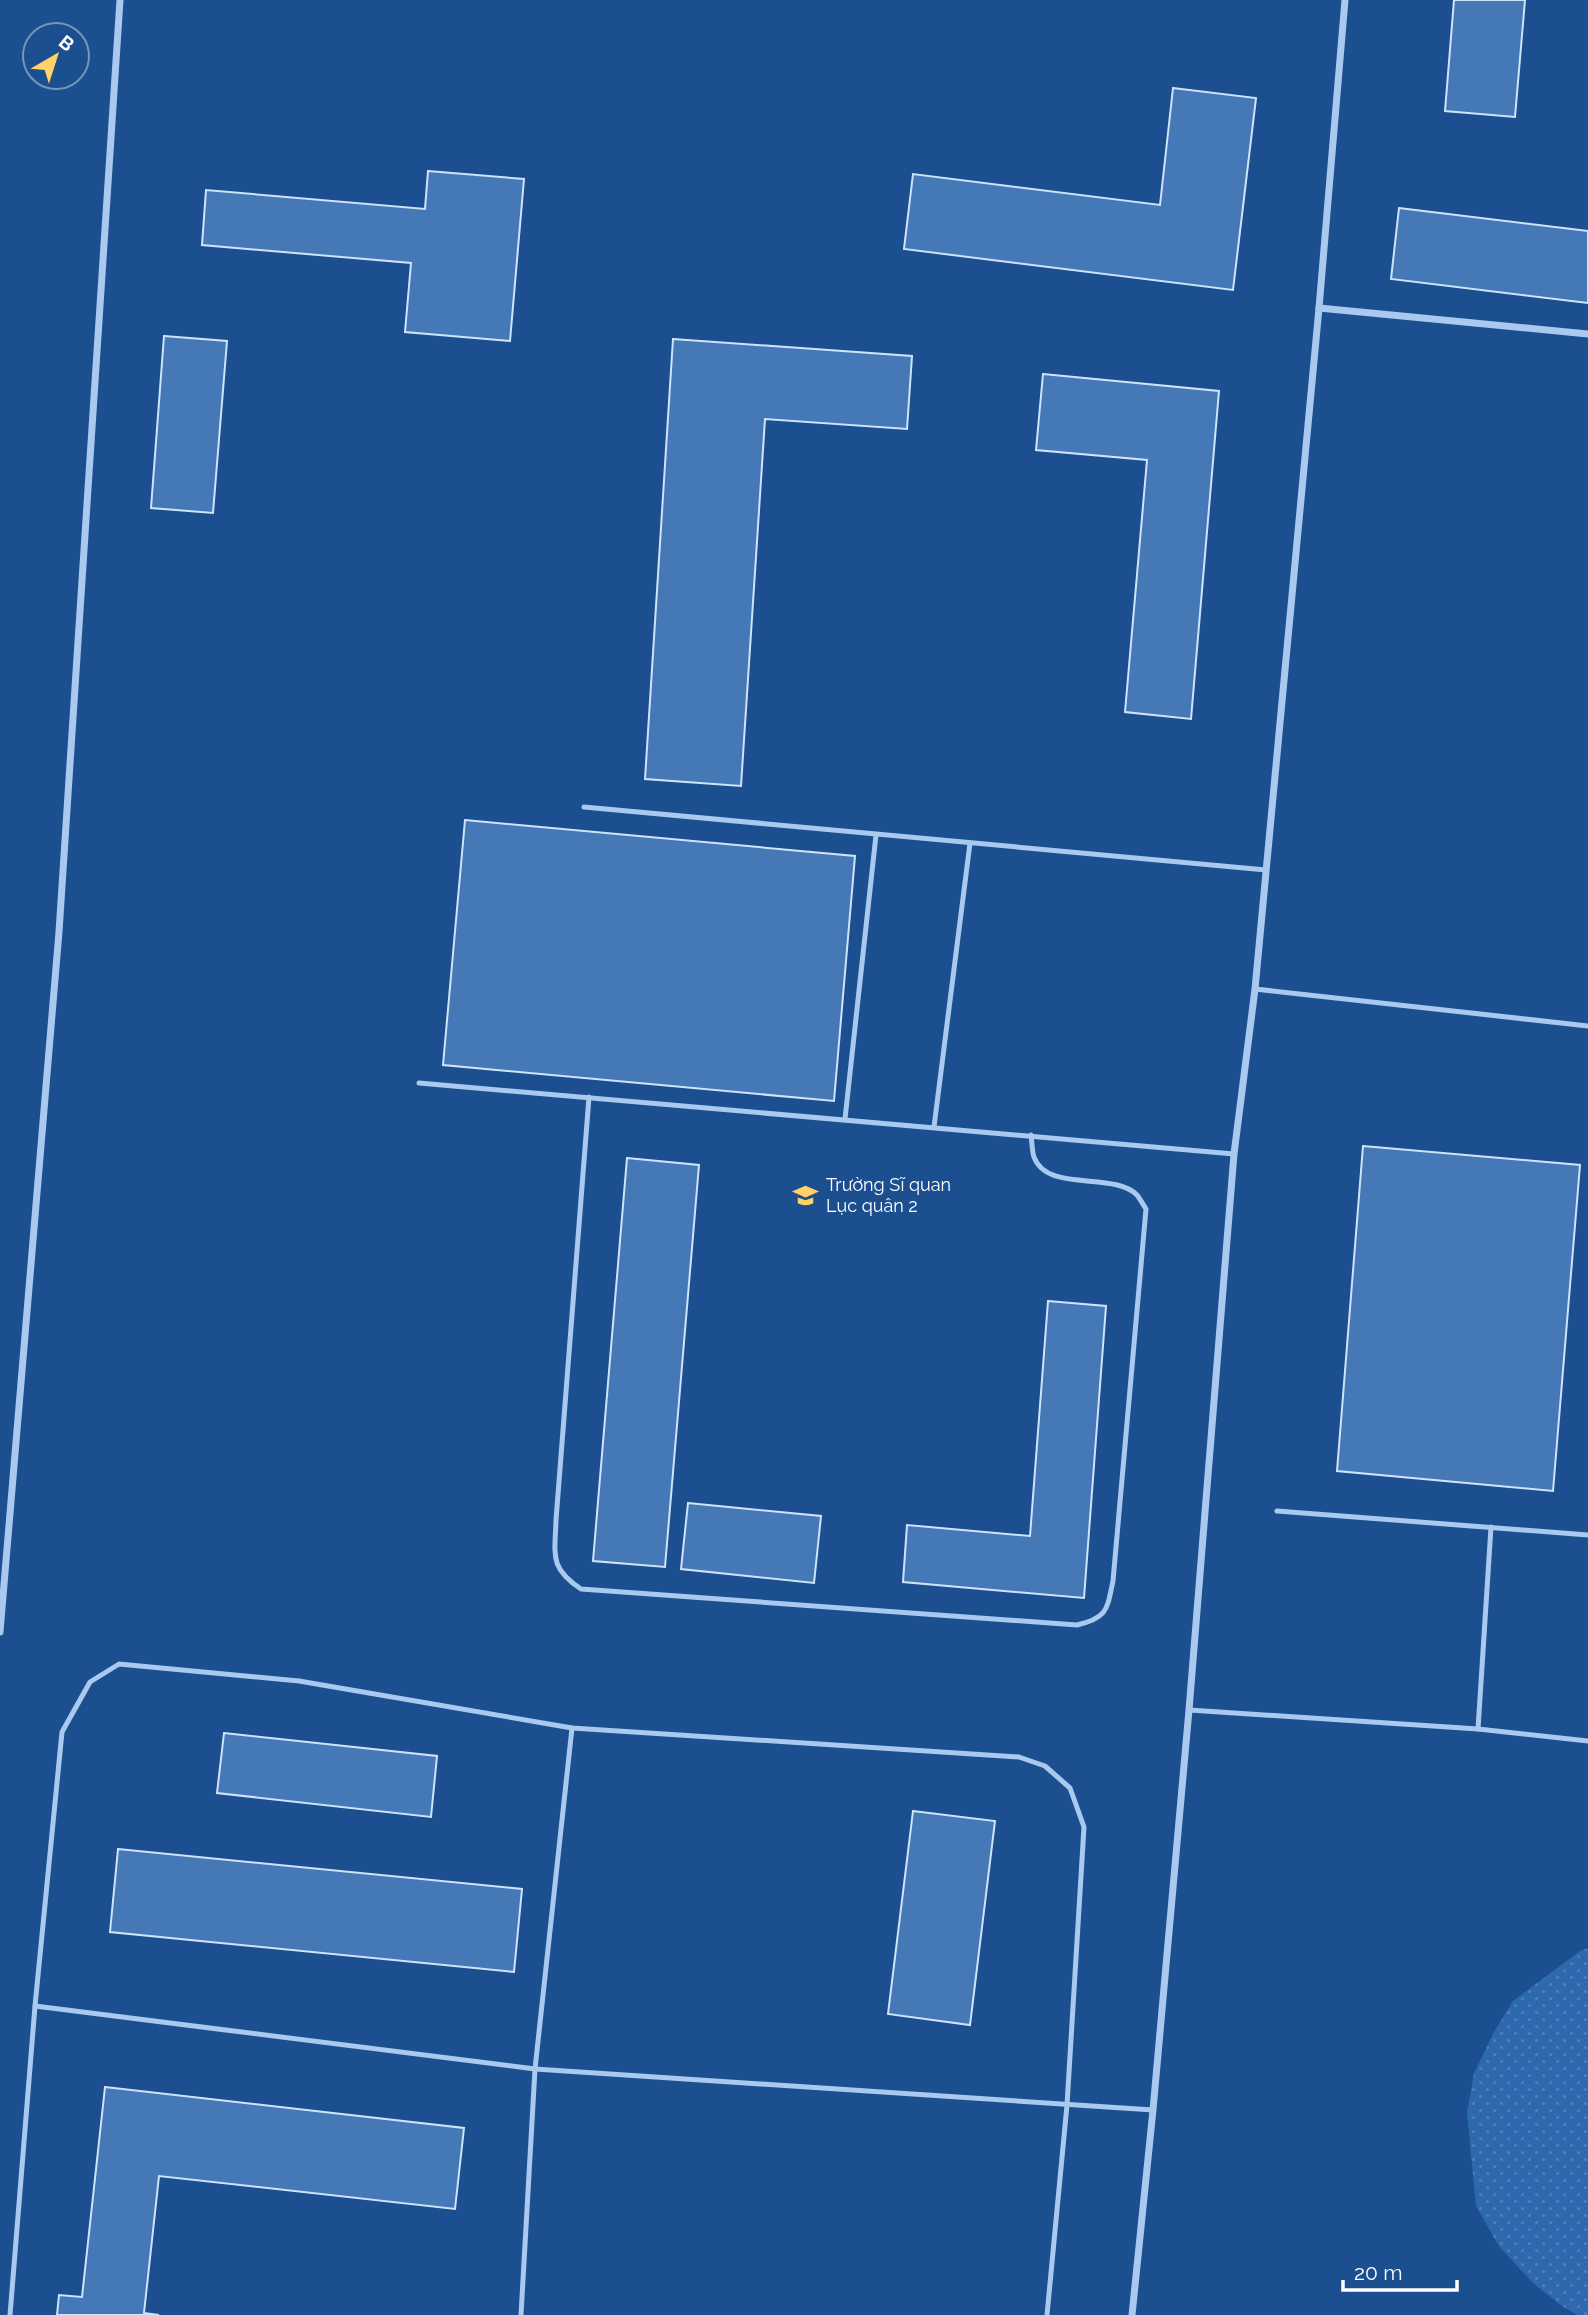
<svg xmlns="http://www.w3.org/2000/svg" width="1588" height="2315" font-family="Raleway,sans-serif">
<defs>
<pattern id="grass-dots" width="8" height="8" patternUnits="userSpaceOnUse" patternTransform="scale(1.75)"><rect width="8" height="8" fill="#2e69ad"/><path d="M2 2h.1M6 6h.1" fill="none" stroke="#4d80b9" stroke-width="1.8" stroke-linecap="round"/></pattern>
</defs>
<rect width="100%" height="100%" fill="#1b4f8f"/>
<!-- grass -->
<path fill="url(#grass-dots)" d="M 1588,1948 L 1588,2315 L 1577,2315 L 1562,2306 L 1533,2283 L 1498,2245 L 1476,2206 L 1467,2113 L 1474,2073 L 1494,2032 L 1513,2001 L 1580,1951 Z"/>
<!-- building -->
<g fill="#4478b7" stroke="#cfe3fa" stroke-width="2">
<path d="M 1454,0 L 1525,0 L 1515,117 L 1445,111 Z"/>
<path d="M 1173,88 L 1256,98 L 1233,290 L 904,249 L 913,174 L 1160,205 Z"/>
<path d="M 428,171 L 524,179 L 510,341 L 405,332 L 411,263 L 202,245 L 206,190 L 425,209 Z"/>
<path d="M 1399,208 L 1588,231 L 1588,303 L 1391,279 Z"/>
<path d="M 164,336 L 227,341 L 213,513 L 151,508 Z"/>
<path d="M 673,339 L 912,356 L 907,429 L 765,419 L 741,786 L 645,779 Z"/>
<path d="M 1043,374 L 1219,391 L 1191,719 L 1125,712 L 1147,460 L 1036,450 Z"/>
<path d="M 465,820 L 855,856 L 834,1101 L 443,1065 Z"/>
<path d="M 1363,1146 L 1580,1165 L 1553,1491 L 1337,1471 Z"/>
<path d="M 627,1158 L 699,1165 L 665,1567 L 593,1561 Z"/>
<path d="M 1048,1301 L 1106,1306 L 1084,1598 L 903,1582 L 907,1525 L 1030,1536 Z"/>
<path d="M 688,1503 L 821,1516 L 814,1583 L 681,1569 Z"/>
<path d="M 224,1733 L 437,1756 L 431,1817 L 217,1793 Z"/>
<path d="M 913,1811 L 995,1821 L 970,2025 L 888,2014 Z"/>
<path d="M 118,1849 L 522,1889 L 514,1972 L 110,1932 Z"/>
<path d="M 105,2087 L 464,2128 L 455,2209 L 159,2176 L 144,2313 L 159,2315 L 57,2315 L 59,2295 L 82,2297 Z"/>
</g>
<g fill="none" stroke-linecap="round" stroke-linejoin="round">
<!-- service -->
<g stroke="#a9c9ee" stroke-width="5">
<path d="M 584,807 L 1266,870"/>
<path d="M 1255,989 L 1588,1026"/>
<path d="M 419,1083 L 1234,1154"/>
<path d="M 589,1097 L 556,1520 C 555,1555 549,1568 581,1589 L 1077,1625 C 1108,1618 1107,1609 1113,1581 L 1146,1209 C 1143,1204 1140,1199 1137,1195 C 1114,1171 1047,1193 1034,1157 C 1032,1151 1032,1142 1031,1135"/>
<path d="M 845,1119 L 876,835"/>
<path d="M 934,1127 L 970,843"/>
<path d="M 1277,1511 L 1588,1535"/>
<path d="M 1189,1710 L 1478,1729 L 1588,1741"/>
<path d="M 1478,1729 L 1491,1527"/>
<path d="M 35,2006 L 535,2069 L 1153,2110"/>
<path d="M 10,2315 L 35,2006 L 62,1732 L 90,1682 L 119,1664 L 299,1681 L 572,1728 L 1019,1757 L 1045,1766 L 1070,1788 L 1084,1827 L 1067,2105 L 1047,2315"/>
<path d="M 521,2315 L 535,2069 L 572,1728"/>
</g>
<!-- minor -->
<g stroke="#a9c9ee" stroke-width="7">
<path d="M 1319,308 L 1588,334"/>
<path d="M 0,1632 L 59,932 L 120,0"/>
<path d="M 1132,2315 L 1153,2110 L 1189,1710 L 1234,1154 L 1255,989 L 1319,308 L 1345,0"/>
</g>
</g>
<!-- icons -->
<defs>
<symbol id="school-bare" viewBox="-9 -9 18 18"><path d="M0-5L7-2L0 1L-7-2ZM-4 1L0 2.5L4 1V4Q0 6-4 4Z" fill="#ffd166" stroke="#1b4f8f" stroke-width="2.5" paint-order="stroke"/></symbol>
</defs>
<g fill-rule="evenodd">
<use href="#school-bare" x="788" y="1178" width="35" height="35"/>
</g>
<g text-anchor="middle" stroke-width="5" stroke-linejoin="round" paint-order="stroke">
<!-- poi labels -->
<g font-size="18" fill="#fff" stroke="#1b4f8f" text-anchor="start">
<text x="826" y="1191">Trường Sĩ quan<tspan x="826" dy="21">Lục quân 2</tspan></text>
</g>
</g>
<!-- north arrow -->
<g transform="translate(56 56) rotate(39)"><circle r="33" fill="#1b4f8f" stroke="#7695bc" stroke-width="2"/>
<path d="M0-5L12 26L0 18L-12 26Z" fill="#ffd166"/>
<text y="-10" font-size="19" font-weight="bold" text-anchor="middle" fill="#ffffff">B</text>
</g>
<!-- scale -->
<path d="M1343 2280v10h114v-10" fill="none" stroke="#ffffff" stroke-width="3.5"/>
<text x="1354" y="2280" font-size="21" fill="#ffffff" stroke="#1b4f8f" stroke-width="5" paint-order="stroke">20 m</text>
</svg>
